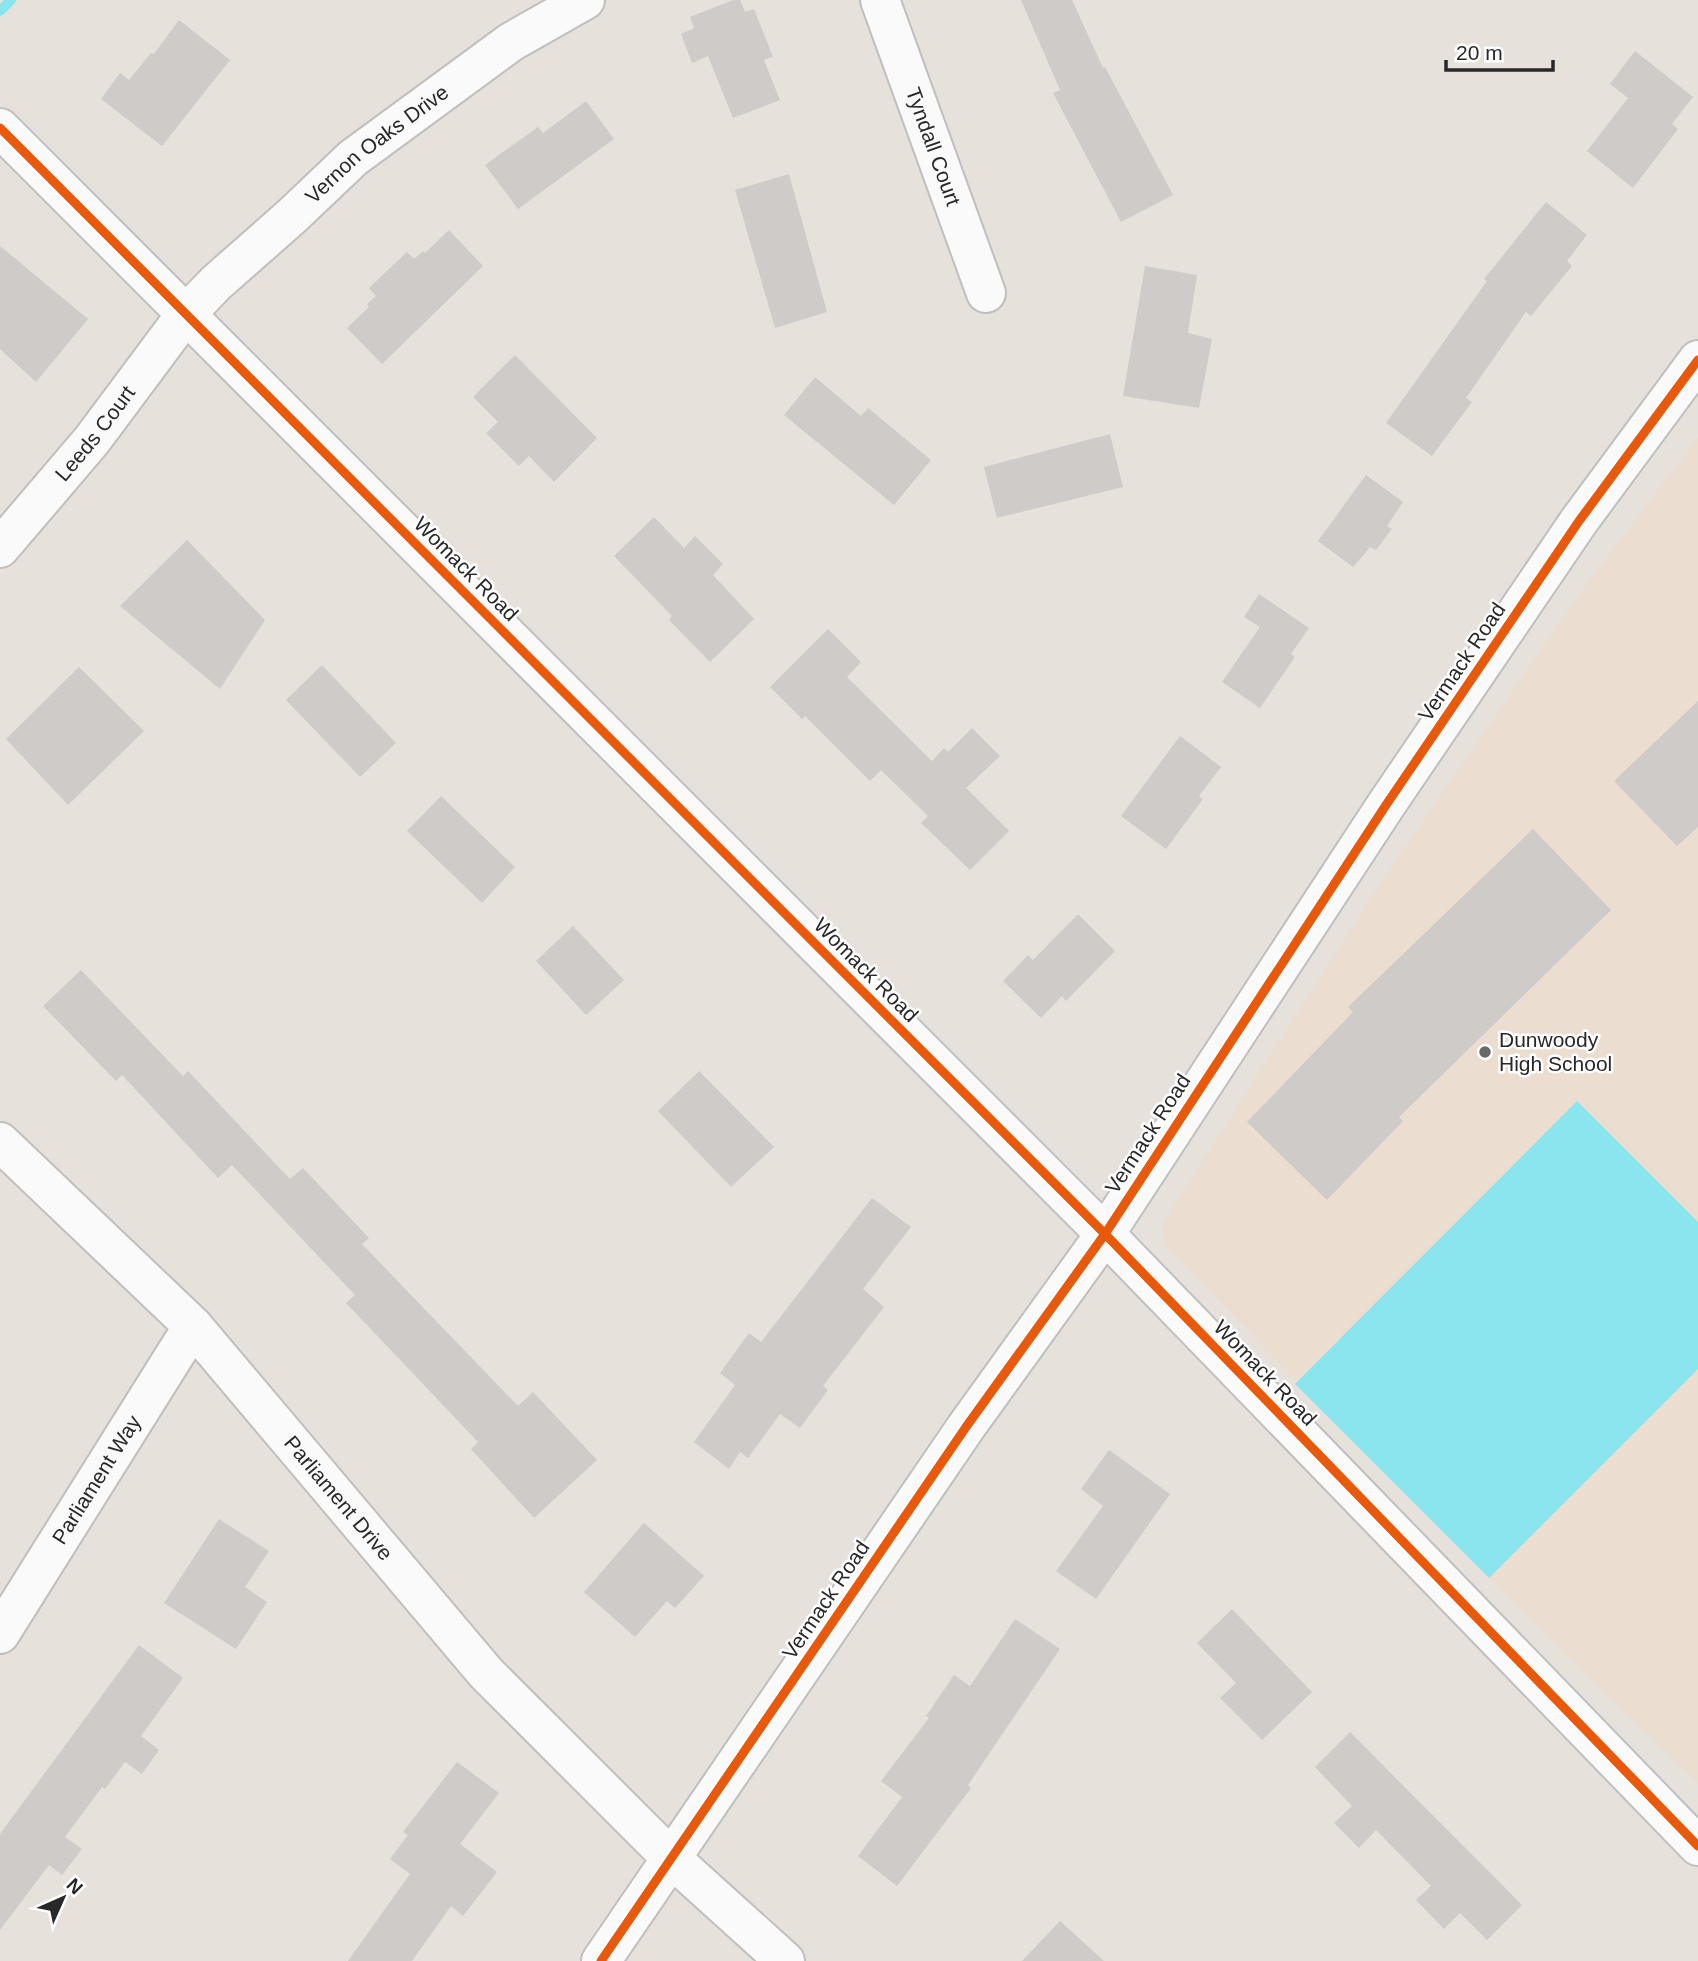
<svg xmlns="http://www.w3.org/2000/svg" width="1698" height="1961" font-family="Arial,sans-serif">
<rect width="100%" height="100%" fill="#e7e1dc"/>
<!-- education -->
<path fill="#ebddcf" d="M 1698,438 L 1698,1783 L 1544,1634 L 1167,1248 L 1161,1226 L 1384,878 L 1581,592 Z"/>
<!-- water -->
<path fill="#8ae5ee" d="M 1577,1101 L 1698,1222 L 1698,1369 L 1489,1578 L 1295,1384 Z"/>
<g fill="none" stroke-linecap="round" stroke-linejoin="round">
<!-- stream -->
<path stroke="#8ae5ee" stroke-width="10" d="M 0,11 L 11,0"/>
</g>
<!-- building -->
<g fill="#cfcbc8">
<path d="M 733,0 L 740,0 L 745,12 L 754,9 L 773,57 L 764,60 L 780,100 L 733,118 L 708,56 L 692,63 L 681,34 L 694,28 L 690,17 Z"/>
<path d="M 1021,0 L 1072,0 L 1103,68 L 1105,67 L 1173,195 L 1121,222 L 1053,93 L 1060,90 Z"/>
<path d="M 179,20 L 230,60 L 162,146 L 101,99 L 120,73 L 129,80 L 151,53 L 154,54 Z"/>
<path d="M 1635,51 L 1693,97 L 1672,124 L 1678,129 L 1633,188 L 1587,151 L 1628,98 L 1610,84 Z"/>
<path d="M 586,101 L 614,139 L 518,209 L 485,165 L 538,127 L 543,133 Z"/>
<path d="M 789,174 L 827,312 L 775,328 L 735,190 Z"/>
<path d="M 1546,202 L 1587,235 L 1567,261 L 1572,266 L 1531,316 L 1526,312 L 1466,398 L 1472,402 L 1432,456 L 1386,423 L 1487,281 L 1484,279 Z"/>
<path d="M 449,230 L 483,266 L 382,364 L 347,328 L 369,307 L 367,304 L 376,296 L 369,288 L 407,252 L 414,259 L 423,251 L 425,253 Z"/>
<path d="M 0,246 L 88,319 L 36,382 L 0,349 Z"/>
<path d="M 1145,266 L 1197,275 L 1188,333 L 1212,339 L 1199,408 L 1123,396 Z"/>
<path d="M 515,355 L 597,438 L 554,482 L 529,456 L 519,466 L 486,433 L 498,422 L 473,397 Z"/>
<path d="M 815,377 L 861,416 L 868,408 L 931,460 L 894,505 L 784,415 Z"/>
<path d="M 1110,434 L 1123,487 L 997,518 L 984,467 Z"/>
<path d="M 1366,475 L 1403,502 L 1387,526 L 1392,529 L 1376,550 L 1370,547 L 1353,567 L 1318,541 Z"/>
<path d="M 654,517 L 684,548 L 695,536 L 723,564 L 713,575 L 754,619 L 710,662 L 669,620 L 672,616 L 614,556 Z"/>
<path d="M 187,540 L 265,620 L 220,689 L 120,606 Z"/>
<path d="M 1259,594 L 1309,628 L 1291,654 L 1295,657 L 1260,708 L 1222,682 L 1260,627 L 1244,617 Z"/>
<path d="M 828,629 L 861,662 L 847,677 L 932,761 L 944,748 L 948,752 L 972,728 L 1000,756 L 966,788 L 1009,831 L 970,870 L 921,823 L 928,816 L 881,770 L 870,781 L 805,716 L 802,719 L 770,687 Z"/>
<path d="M 322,665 L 396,743 L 360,777 L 286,700 Z"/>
<path d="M 79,667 L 144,731 L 68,805 L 6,739 Z"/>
<path d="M 1698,701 L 1698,827 L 1677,846 L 1614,781 Z"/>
<path d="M 1180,736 L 1221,767 L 1199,796 L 1203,799 L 1166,849 L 1121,816 Z"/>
<path d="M 441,796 L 515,867 L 482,903 L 407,831 Z"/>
<path d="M 1533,829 L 1611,910 L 1399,1117 L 1403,1121 L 1327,1200 L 1247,1122 L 1353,1012 L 1348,1007 Z"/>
<path d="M 1078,914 L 1115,951 L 1066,1001 L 1062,996 L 1041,1018 L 1003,981 L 1028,955 L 1033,960 Z"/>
<path d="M 573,926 L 624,980 L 586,1015 L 536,961 Z"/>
<path d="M 81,970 L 183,1076 L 188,1071 L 290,1179 L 303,1168 L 369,1238 L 362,1244 L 518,1406 L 533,1392 L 597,1460 L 534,1518 L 471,1449 L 478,1442 L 346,1303 L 355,1295 L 232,1165 L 218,1178 L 122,1075 L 116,1081 L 43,1006 Z"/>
<path d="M 699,1071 L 774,1147 L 731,1187 L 658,1111 Z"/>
<path d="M 872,1198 L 911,1227 L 863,1289 L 884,1307 L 823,1386 L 828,1390 L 800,1428 L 780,1414 L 748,1458 L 740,1452 L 729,1469 L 694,1442 L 735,1385 L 720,1373 L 749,1333 L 761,1342 Z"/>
<path d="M 1109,1450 L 1170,1494 L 1096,1599 L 1056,1571 L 1103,1506 L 1081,1489 Z"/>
<path d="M 219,1519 L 269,1551 L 245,1587 L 267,1602 L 236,1649 L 164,1603 Z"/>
<path d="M 644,1523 L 704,1576 L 675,1608 L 667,1601 L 635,1637 L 584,1592 Z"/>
<path d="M 1232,1609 L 1312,1692 L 1262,1740 L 1220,1698 L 1236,1683 L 1197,1643 Z"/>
<path d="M 1015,1619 L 1060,1649 L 968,1785 L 971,1788 L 897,1886 L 858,1856 L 902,1797 L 881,1781 L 929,1718 L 926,1716 L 954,1675 L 970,1686 Z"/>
<path d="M 139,1645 L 183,1678 L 141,1736 L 159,1750 L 142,1774 L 125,1762 L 105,1789 L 102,1787 L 65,1837 L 82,1849 L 62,1875 L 49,1865 L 0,1930 L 0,1834 Z"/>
<path d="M 1350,1732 L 1522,1905 L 1487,1940 L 1460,1913 L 1444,1929 L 1416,1900 L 1431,1886 L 1376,1830 L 1359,1848 L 1334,1823 L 1352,1806 L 1315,1767 Z"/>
<path d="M 457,1762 L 499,1793 L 460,1844 L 497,1872 L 463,1916 L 451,1906 L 412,1961 L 348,1961 L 410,1874 L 390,1859 L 408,1835 L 403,1832 Z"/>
<path d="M 1060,1921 L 1104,1961 L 1022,1961 Z"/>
</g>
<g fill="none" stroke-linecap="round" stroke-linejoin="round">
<defs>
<g id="minor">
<path id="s1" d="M 880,0 L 986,293"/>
<path id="s2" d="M 0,548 L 92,440 L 186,314 L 216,283 L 292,216 L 353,158 L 511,42 L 585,0"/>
<path id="s3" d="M 0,1142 L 193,1326 L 486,1673 L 671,1858 L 785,1961"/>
<path id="s4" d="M 0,1634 L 193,1326"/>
<path d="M 601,1961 L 966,1427 L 1105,1234 L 1386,805 L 1579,521 L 1698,360"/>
</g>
<path id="tertiary" d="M 0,128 L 1105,1234 L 1698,1846"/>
</defs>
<!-- minor casing -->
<use href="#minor" stroke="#c0bfbe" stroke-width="42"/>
<!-- tertiary casing -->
<use href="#tertiary" stroke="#c0bfbe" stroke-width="42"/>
<!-- minor -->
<use href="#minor" stroke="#fbfafa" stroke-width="38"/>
<!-- tertiary -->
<use href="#tertiary" stroke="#fbfafa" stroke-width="38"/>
<defs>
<g id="cycleway">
<path d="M 0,128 L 1105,1234 L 1698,1846"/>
<path d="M 601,1961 L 966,1427 L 1105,1234 L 1386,805 L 1579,521 L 1698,360"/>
</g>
</defs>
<!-- cycleway casing -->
<use href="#cycleway" stroke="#fff" stroke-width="13"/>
<!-- cycleway -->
<use href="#cycleway" stroke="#e8590c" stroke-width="9"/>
</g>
<!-- markers -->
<circle fill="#6b6967" stroke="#fff" stroke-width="2.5" cx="1485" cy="1052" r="7"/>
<g text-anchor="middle" stroke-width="5" stroke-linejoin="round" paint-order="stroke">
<!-- street labels -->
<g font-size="21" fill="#282828" stroke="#fff">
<text dy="7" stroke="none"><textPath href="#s2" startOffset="555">Vernon Oaks Drive</textPath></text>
<text dy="7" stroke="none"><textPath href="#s1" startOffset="156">Tyndall Court</textPath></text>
<text dy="7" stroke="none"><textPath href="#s2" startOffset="149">Leeds Court</textPath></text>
<text transform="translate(466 569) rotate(45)" y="7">Womack Road</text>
<text transform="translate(1462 662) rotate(-56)" y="7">Vermack Road</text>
<text transform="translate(866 970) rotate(45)" y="7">Womack Road</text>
<text transform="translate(1148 1134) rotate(-57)" y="7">Vermack Road</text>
<text transform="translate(1265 1373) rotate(46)" y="7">Womack Road</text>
<text dy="7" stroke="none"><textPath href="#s4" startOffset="182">Parliament Way</textPath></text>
<text dy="7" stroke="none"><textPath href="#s3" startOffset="492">Parliament Drive</textPath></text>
<text transform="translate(826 1600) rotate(-56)" y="7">Vermack Road</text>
</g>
<!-- poi labels -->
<g font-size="21" fill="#282828" stroke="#fff" text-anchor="start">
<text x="1499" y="1047">Dunwoody<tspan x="1499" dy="24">High School</tspan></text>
</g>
</g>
<!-- north arrow -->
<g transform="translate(63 1898) rotate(45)" stroke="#ffffff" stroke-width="5" paint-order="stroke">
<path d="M0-5L12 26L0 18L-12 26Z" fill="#282828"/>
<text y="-10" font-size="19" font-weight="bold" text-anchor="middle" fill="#282828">N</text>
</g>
<!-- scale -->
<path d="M1446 60v10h107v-10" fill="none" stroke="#282828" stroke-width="3.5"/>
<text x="1456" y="60" font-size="21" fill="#282828" stroke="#ffffff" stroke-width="5" paint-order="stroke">20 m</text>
</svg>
